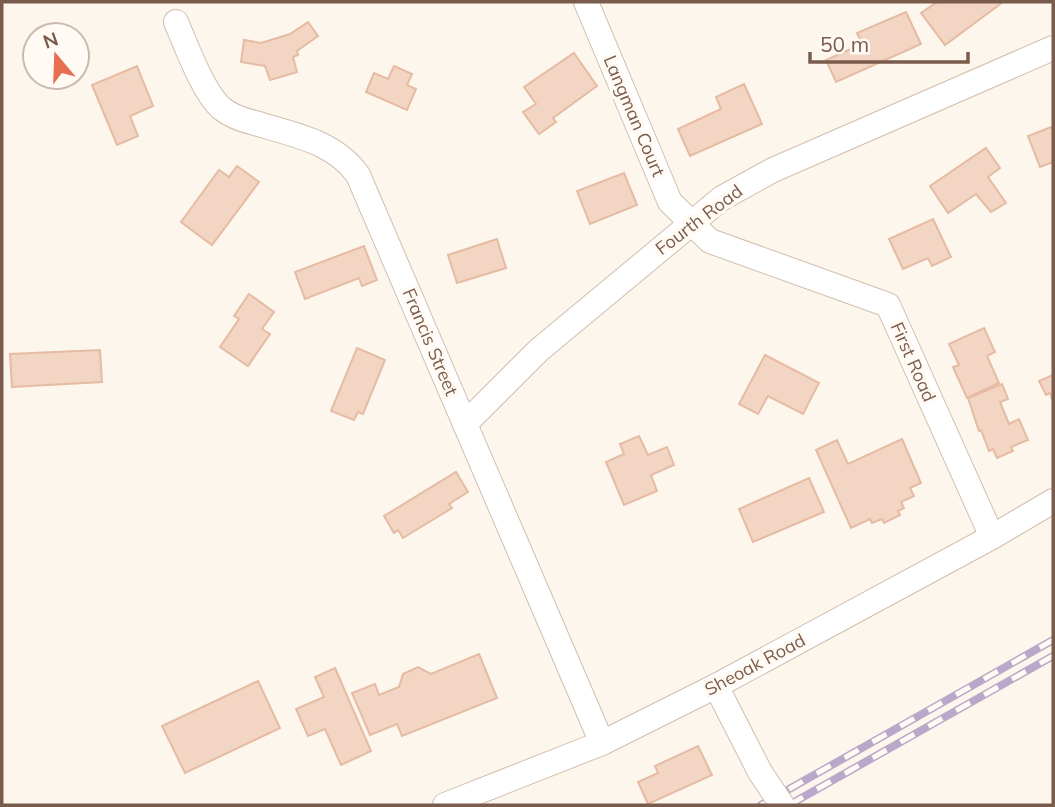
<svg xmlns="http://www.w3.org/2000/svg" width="1055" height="807" font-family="Mulish,sans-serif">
<rect width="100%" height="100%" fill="#fdf6ec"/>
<!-- building -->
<g fill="#f3d5c3" stroke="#e6bba3" stroke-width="2">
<path d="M 937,2 L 1003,2 L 945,45 L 921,13 Z"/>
<path d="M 906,12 L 921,44 L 836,82 L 826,60 L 862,44 L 857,33 Z"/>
<path d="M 308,22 L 318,36 L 297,51 L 298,55 L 293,57 L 297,72 L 270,80 L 265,66 L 241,62 L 244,40 L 261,43 L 290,34 Z"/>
<path d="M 574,53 L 597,86 L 553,118 L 556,122 L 539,134 L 523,112 L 536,104 L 524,87 Z"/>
<path d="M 137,66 L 153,106 L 130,116 L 138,136 L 117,145 L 92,85 Z"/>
<path d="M 394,66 L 412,74 L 407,85 L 416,89 L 407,110 L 366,92 L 374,73 L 388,79 Z"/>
<path d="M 744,84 L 762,124 L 690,156 L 678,129 L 721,109 L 716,97 Z"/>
<path d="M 1051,127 L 1053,131 L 1053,162 L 1040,167 L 1028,136 Z"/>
<path d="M 986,148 L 1000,168 L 988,177 L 1006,203 L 991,212 L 976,194 L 948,213 L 930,186 Z"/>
<path d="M 237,166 L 259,182 L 212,245 L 181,222 L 219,170 L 229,177 Z"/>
<path d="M 624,173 L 637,205 L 590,224 L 577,191 Z"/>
<path d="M 933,219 L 951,257 L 932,266 L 928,258 L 903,269 L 889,239 Z"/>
<path d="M 497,239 L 506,268 L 457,283 L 448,255 Z"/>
<path d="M 364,246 L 377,280 L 362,286 L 359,278 L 305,299 L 295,272 Z"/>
<path d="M 249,294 L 274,312 L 262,329 L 270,334 L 248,366 L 220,347 L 239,319 L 234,316 Z"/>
<path d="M 984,328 L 995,352 L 987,356 L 999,383 L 967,398 L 953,367 L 959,365 L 949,344 Z"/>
<path d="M 357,348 L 385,360 L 363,414 L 358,412 L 354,420 L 331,411 Z"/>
<path d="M 100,350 L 102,382 L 12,387 L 10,354 Z"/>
<path d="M 765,355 L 819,383 L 803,414 L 768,396 L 758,414 L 739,404 Z"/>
<path d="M 1053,375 L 1053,402 L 1050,393 L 1046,395 L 1039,381 Z"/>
<path d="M 1002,384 L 1008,399 L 1000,402 L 1009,424 L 1019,419 L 1028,440 L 1011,447 L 1013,451 L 997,458 L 993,449 L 989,451 L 981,430 L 979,431 L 968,398 Z"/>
<path d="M 639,436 L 648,455 L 667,447 L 674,465 L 651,475 L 657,491 L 624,505 L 606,462 L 624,454 L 620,444 Z"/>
<path d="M 902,439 L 921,483 L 910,488 L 914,496 L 901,502 L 904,508 L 898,511 L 900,515 L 884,523 L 882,519 L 872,523 L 870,519 L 851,528 L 816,450 L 837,440 L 848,464 Z"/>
<path d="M 456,472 L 468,492 L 449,504 L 452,508 L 403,538 L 398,530 L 394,533 L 384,516 Z"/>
<path d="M 809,478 L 824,512 L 753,542 L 739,509 Z"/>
<path d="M 479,654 L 497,698 L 402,736 L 397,724 L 370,735 L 352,693 L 375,684 L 379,695 L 399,687 L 403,674 L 418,667 L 431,674 Z"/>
<path d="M 335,668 L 371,751 L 341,765 L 325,729 L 308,736 L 296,709 L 324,697 L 315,677 Z"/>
<path d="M 258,681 L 280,728 L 185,773 L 162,726 Z"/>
<path d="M 698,746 L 712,775 L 648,804 L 638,782 L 658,773 L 655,766 Z"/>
</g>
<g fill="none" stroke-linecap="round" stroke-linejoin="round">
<defs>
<g id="minor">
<path d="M 586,2 L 670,202 L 710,241 L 888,305 L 992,537"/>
<path d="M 176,22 C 186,45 203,92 221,108 C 231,116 242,120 255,123 C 293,135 334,141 358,175 L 602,743"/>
<path d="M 465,424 L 539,350 L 722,198 L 773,170 L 1053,48"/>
<path d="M 716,686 L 760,772"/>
<path d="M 445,805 L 602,743 L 716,686 L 992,537 L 1053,501"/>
</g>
</defs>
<!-- minor casing -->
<use href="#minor" stroke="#d1beb0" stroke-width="26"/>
<!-- minor -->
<use href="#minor" stroke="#fff" stroke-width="24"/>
<defs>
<g id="rail">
<path d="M 761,805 L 1053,640"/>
<path d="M 789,805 L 1053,656"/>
</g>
</defs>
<!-- rail casing -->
<use href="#rail" stroke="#b9a8c9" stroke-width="8"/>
<!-- rail -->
<use href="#rail" stroke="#fffaf3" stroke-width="5" stroke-dasharray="16" stroke-linecap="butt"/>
<defs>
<path id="minor-bridge" d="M 760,772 L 782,805"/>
</defs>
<!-- minor-bridge casing -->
<use href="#minor-bridge" stroke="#d1beb0" stroke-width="26" stroke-linecap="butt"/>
<!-- minor-bridge -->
<use href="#minor-bridge" stroke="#fff" stroke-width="24"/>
</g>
<g text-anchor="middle" stroke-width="7" stroke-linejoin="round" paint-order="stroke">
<!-- street labels -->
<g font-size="18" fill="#7a5c4d" stroke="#fffaf3">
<text transform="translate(634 116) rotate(67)" y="6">Langman Court</text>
<text transform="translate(699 220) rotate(-37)" y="6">Fourth Road</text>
<text transform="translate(430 342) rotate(67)" y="6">Francis Street</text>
<text transform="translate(913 362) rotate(66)" y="6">First Road</text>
<text transform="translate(755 665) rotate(-28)" y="6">Sheoak Road</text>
</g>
</g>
<!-- border -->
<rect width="1055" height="807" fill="none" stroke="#7a5c4d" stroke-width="7"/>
<!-- north arrow -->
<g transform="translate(56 56) rotate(341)"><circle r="33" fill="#fffaf3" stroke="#cabbb1" stroke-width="2"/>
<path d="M0-5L12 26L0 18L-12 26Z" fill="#e76f51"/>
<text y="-10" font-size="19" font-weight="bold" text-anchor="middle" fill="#7a5c4d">N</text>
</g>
<!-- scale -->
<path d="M810 52v10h158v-10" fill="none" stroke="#7a5c4d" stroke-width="3.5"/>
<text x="820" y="52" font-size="21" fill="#7a5c4d" stroke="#fffaf3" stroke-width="5" paint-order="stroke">50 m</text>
</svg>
